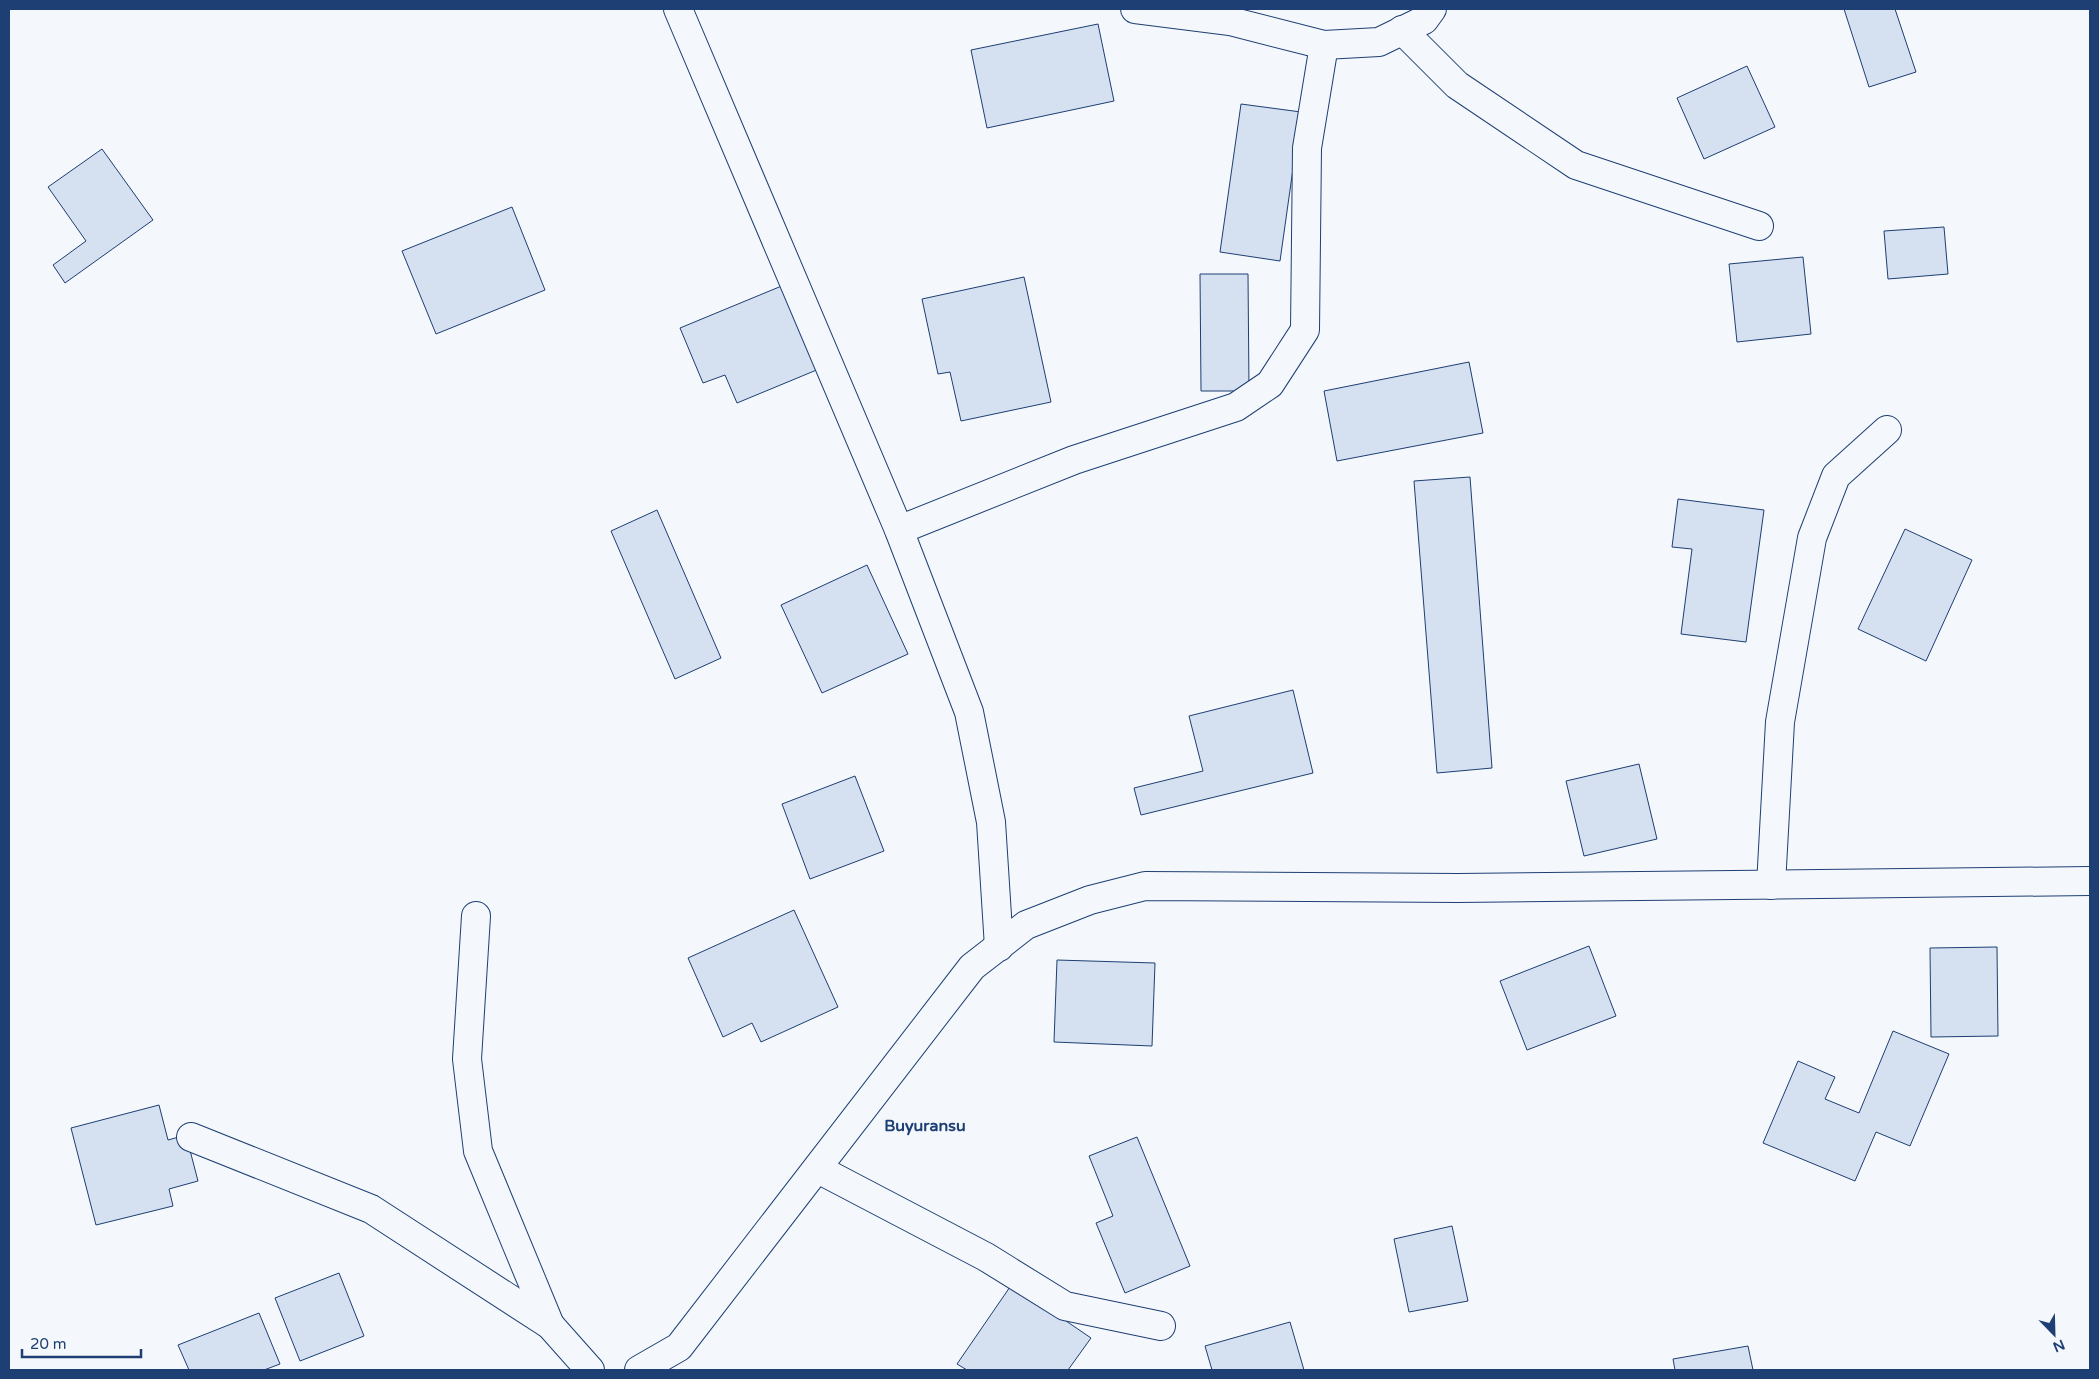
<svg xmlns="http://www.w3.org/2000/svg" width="2099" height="1379" font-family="'Varela Round',sans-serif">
<rect width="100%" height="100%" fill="#f4f7fb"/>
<!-- building -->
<g fill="#d5e0f0" stroke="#1d3f73">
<path d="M 1844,9 L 1895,9 L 1916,72 L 1869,87 Z"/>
<path d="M 1098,24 L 1114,101 L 987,128 L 971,50 Z"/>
<path d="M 1747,66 L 1775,127 L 1704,159 L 1677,98 Z"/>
<path d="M 1241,104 L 1301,112 L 1280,261 L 1220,252 Z"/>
<path d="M 102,149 L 153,220 L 65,283 L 53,265 L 86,241 L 48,187 Z"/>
<path d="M 512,207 L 545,290 L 436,334 L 402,251 Z"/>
<path d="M 1944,227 L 1948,274 L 1888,279 L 1884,231 Z"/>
<path d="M 1803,257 L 1811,334 L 1737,342 L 1729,264 Z"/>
<path d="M 1200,274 L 1248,274 L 1249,391 L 1201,391 Z"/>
<path d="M 1024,277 L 1051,402 L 961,421 L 950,372 L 938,374 L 922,299 Z"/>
<path d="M 784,285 L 819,369 L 737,403 L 725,375 L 703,383 L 680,328 Z"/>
<path d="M 1469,362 L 1483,433 L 1337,461 L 1324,391 Z"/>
<path d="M 1470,477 L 1492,768 L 1437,773 L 1414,481 Z"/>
<path d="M 1678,499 L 1764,510 L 1746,642 L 1681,634 L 1692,549 L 1672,547 Z"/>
<path d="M 657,510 L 721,658 L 675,679 L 611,531 Z"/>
<path d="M 1905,529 L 1972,560 L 1926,661 L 1858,629 Z"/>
<path d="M 867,565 L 908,654 L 822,693 L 781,605 Z"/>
<path d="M 1293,690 L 1313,773 L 1141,815 L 1134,788 L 1203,771 L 1189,716 Z"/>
<path d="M 1639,764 L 1657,839 L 1584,856 L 1566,781 Z"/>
<path d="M 855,776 L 884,851 L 810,879 L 782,804 Z"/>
<path d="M 794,910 L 838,1007 L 761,1042 L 752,1023 L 723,1037 L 688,958 Z"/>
<path d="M 1589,946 L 1616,1016 L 1527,1050 L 1500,981 Z"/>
<path d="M 1997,947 L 1998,1036 L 1931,1037 L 1930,948 Z"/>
<path d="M 1057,960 L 1155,963 L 1152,1046 L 1054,1042 Z"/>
<path d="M 1893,1031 L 1949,1054 L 1910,1146 L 1876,1132 L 1855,1181 L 1763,1143 L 1798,1061 L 1835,1077 L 1825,1099 L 1859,1113 Z"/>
<path d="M 159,1105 L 168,1140 L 186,1135 L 198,1181 L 169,1189 L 173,1206 L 96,1225 L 71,1128 Z"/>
<path d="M 1137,1137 L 1190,1266 L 1125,1293 L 1096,1223 L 1113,1216 L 1089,1156 Z"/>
<path d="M 1452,1226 L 1468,1301 L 1409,1312 L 1394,1239 Z"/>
<path d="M 339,1273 L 364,1336 L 300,1361 L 275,1298 Z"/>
<path d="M 1012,1284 L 1091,1338 L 1068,1370 L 967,1370 L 957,1364 Z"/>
<path d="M 259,1313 L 280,1364 L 264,1370 L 189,1370 L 178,1345 Z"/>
<path d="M 1290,1322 L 1304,1370 L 1212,1370 L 1205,1346 Z"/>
<path d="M 1748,1346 L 1753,1370 L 1675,1370 L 1673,1359 Z"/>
</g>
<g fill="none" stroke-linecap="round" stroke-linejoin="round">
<defs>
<g id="street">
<path d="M 678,9 L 899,530 L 969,712 L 991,822 L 999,947"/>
<path d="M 1135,9 L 1230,21 L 1324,45 L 1379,42 L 1424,20 L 1432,9"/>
<path d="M 1402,30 L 1457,85 L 1576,165 L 1759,226"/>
<path d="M 899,530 L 1074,460 L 1236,407 L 1270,384 L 1305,330 L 1307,148 L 1324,45"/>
<path d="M 1771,885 L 1780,722 L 1812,538 L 1836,476 L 1887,430"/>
<path d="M 476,916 L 467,1059 L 478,1151 L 550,1325"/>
<path d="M 191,1137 L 371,1209 L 550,1325 L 590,1370"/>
<path d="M 818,1169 L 986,1257 L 1065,1306 L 1161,1326"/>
<path d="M 639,1370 L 679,1347 L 972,967 L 1026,925 L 1090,900 L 1145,886 L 1458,888 L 2090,881"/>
</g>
</defs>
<!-- street casing -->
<use href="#street" stroke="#1d3f73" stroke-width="30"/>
<!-- street -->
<use href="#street" stroke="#f4f7fb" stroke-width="28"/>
</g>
<g text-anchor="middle" stroke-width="4" stroke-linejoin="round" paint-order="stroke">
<!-- quarter labels -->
<g font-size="16" font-weight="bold" fill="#1d3f73" stroke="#f4f7fb">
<text x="925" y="1131">Buyuransu</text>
</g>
</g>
<!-- border -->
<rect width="2099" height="1379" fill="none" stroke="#1d3f73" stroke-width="20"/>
<!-- north arrow -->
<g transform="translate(2054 1334) rotate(157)" stroke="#f4f7fb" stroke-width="4" paint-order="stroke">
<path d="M0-4L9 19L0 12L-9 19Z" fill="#1d3f73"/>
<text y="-8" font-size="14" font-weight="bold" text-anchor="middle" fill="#1d3f73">N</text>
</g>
<!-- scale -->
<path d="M22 1349v8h119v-8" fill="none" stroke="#1d3f73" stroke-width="2.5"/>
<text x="30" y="1349" font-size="15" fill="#1d3f73" stroke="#f4f7fb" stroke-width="4" paint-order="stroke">20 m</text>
</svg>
